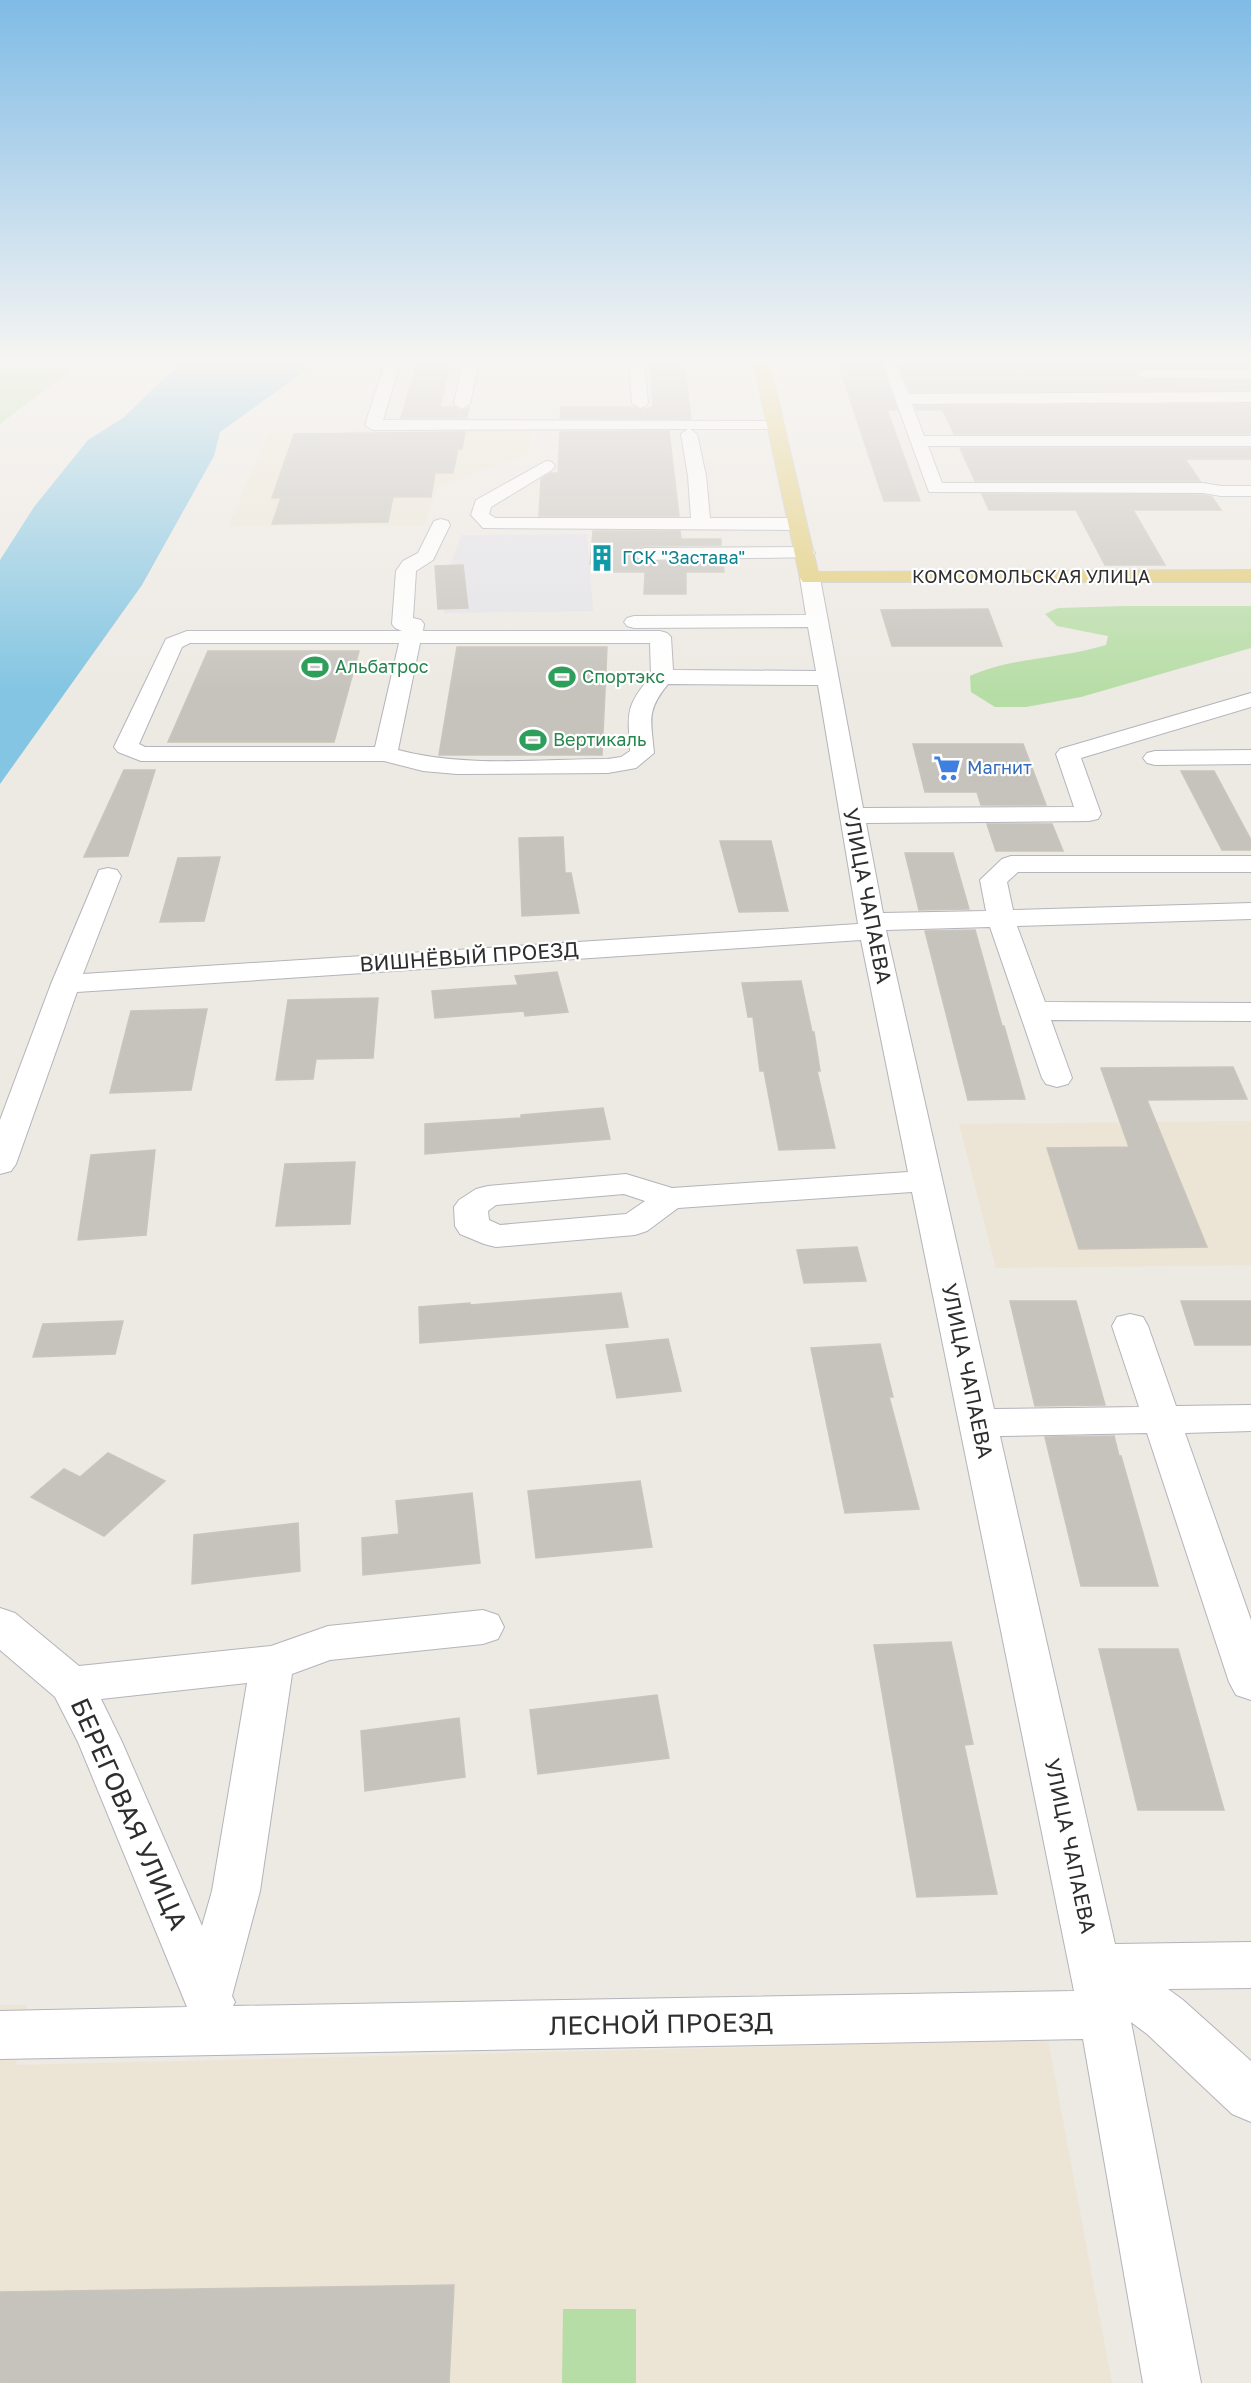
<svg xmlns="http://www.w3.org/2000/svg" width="1251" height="2383" font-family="'Golos Text',sans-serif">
<rect width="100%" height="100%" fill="#ede9e3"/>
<!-- industrial -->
<path fill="#e3e2e7" d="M 587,534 L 593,611 L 444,613 L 444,609 L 438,609 L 435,566 L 450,566 L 461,535 Z"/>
<!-- education -->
<g fill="#ece5d5">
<path d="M 370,427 L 532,427 L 528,454 L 438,487 L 424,525 L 228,526 L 269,433 L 349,433 L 351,430 L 369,430 Z"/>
<path d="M 1251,1121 L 1251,1265 L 996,1268 L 959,1124 Z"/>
<path d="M 0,2005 L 27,2005 L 16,2065 L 1048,2040 L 1112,2383 L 0,2383 Z"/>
</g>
<!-- green -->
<g fill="#b7dda6">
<path d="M 0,360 L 143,360 L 116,368 L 75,367 L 0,424 Z"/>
<path d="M 1126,606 L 1251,606 L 1251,648 L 1081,697 L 1026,707 L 995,707 L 971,692 L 970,676 C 1012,657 1061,659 1106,645 L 1108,636 L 1057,626 L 1045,614 L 1058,608 Z"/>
<path d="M 563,2309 L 636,2309 L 636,2383 L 562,2383 Z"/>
</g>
<!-- water -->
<path fill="#83c5e2" d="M 183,360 L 310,360 L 305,371 L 220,432 L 214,456 L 142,585 L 0,784 L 0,560 L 34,507 L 88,440 L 123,418 Z"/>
<!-- building -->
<g fill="#c6c3bd" stroke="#c9c5bc" stroke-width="1.5">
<path d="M 418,360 L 451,360 L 440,407 L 455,407 L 461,411 L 469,408 L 467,418 L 401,418 Z"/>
<path d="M 650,360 L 684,360 L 691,419 L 560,418 L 561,407 L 634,407 L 641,410 L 653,407 Z"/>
<path d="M 837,360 L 879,360 L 897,410 L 887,410 L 920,501 L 884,501 Z"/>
<path d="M 897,360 L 1251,360 L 1251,367 L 1146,367 L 1136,374 L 1141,379 L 1251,381 L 1251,390 L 910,392 Z"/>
<path d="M 1251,404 L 1251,434 L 954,434 L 943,410 L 917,410 L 915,406 Z"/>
<path d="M 669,431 L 679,516 L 539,516 L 541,479 L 551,473 L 558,473 L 560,432 Z"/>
<path d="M 465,432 L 462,449 L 458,449 L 453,473 L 435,473 L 431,497 L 393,497 L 388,522 L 272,524 L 281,498 L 272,498 L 294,434 Z"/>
<path d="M 960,448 L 1251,448 L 1251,459 L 1185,459 L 1200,481 L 975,481 Z"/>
<path d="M 982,494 L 1203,495 L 1212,497 L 1221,510 L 1133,510 L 1165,565 L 1105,565 L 1076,510 L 989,510 Z"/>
<path d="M 593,531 L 680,531 L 681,539 L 721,539 L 721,545 L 645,546 L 637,548 L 633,554 L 637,560 L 645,562 L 723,561 L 724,572 L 686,572 L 686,594 L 644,594 L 645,572 L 595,572 L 596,564 L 590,564 Z"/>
<path d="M 463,565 L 468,608 L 438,609 L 435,566 Z"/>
<path d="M 988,609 L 1002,646 L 892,646 L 881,610 Z"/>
<path d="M 457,647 L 607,647 L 602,755 L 439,755 Z"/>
<path d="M 208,651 L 359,651 L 334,742 L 168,742 Z"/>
<path d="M 913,744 L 1023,744 L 1046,805 L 981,805 L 977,792 L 925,792 Z"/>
<path d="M 124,770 L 155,770 L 128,856 L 84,857 Z"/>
<path d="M 1181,771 L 1214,771 L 1251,840 L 1251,850 L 1222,850 Z"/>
<path d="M 987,824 L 1052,824 L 1063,851 L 996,851 Z"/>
<path d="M 563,837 L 565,873 L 571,873 L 579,913 L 522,916 L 519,838 Z"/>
<path d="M 720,841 L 771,841 L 788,911 L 739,912 Z"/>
<path d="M 905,853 L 953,853 L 969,909 L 919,910 Z"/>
<path d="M 220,857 L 204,921 L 160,922 L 178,858 Z"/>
<path d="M 975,930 L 1002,1026 L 1004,1026 L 1025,1099 L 968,1100 L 925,931 Z"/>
<path d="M 557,972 L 568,1012 L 525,1016 L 524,1011 L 435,1018 L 432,991 L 518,985 L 515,976 Z"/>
<path d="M 801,981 L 812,1032 L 814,1032 L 820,1071 L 817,1071 L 835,1148 L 779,1150 L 764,1071 L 760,1071 L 753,1017 L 748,1017 L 742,983 Z"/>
<path d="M 378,998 L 373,1058 L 316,1059 L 313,1079 L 276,1080 L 288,1000 Z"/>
<path d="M 207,1009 L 191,1090 L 110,1093 L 131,1011 Z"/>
<path d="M 1233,1067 L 1247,1099 L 1147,1100 L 1207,1247 L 1079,1249 L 1047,1148 L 1129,1147 L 1101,1068 Z"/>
<path d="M 603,1108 L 610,1139 L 425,1154 L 425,1124 L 521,1118 L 521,1115 Z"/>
<path d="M 155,1150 L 146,1235 L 78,1240 L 91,1155 Z"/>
<path d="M 355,1162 L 350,1224 L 276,1226 L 285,1164 Z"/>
<path d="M 857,1247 L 866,1281 L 804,1283 L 797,1250 Z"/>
<path d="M 621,1293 L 628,1327 L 420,1343 L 419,1307 L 470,1303 L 470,1305 Z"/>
<path d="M 1010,1301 L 1076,1301 L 1105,1405 L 1035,1406 Z"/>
<path d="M 1181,1301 L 1251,1301 L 1251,1345 L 1195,1345 Z"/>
<path d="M 123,1321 L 115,1354 L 33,1357 L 43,1324 Z"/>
<path d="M 668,1339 L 681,1391 L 617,1398 L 606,1345 Z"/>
<path d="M 880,1344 L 893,1397 L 889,1397 L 919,1509 L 845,1513 L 811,1348 Z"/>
<path d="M 1114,1436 L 1119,1456 L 1121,1456 L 1158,1586 L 1081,1586 L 1045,1437 Z"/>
<path d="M 108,1453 L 165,1481 L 104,1536 L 31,1497 L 64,1469 L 80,1477 Z"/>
<path d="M 640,1481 L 652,1547 L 536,1558 L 528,1491 Z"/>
<path d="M 472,1493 L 480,1563 L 363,1575 L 362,1538 L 399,1534 L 396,1501 Z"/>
<path d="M 298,1523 L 300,1571 L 192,1584 L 194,1535 Z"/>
<path d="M 951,1642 L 973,1744 L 964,1745 L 997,1894 L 917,1897 L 874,1645 Z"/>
<path d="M 1099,1649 L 1178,1649 L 1224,1810 L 1138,1810 Z"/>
<path d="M 657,1695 L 669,1758 L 538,1774 L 530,1710 Z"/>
<path d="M 459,1718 L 465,1777 L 365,1791 L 361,1731 Z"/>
<path d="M 454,2285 L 449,2383 L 0,2383 L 0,2292 Z"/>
</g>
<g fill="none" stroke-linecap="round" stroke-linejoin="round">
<defs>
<g id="minor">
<path d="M 386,360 L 401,360 L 383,420 L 780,421 L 782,424 L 774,429 L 690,429 L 697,434 L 706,476 L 710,518 L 798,518 L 805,520 L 807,524 L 805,528 L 798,530 L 483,528 L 471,515 L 476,500 L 546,461 L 552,462 L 555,466 L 552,470 L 491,507 L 489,514 L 495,518 L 691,518 L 688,476 L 681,434 L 688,429 L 373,430 L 365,425 Z"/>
<path d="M 463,360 L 479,360 L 470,404 L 462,409 L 454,404 Z"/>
<path d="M 629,360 L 644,360 L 648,403 L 646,406 L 640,408 L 632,403 Z"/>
<path d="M 881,360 L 895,360 L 908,394 L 1251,392 L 1251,402 L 912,404 L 924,436 L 1251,436 L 1251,446 L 928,446 L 942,483 L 1203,483 L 1221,486 L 1251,486 L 1251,496 L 1221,496 L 1203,493 L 929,492 Z"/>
<path d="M 1146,369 L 1251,369 L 1251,379 L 1141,377 L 1138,374 L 1141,371 Z"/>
<path d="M 441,519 L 448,521 L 450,525 L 433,560 L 416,571 L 413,618 L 421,620 L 424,624 L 423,631 L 660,631 L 667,633 L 671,637 L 673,670 L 816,671 L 808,627 L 634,628 L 627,626 L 624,622 L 627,618 L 634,616 L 806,615 L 800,578 L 803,574 L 817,574 L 820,578 L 863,808 L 1074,807 L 1056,754 L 1060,749 L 1251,693 L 1251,707 L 1081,758 L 1101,814 L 1098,819 L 1089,821 L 866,823 L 883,913 L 986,911 L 980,880 L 1002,859 L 1011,856 L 1251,856 L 1251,872 L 1018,872 L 1007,882 L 1013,910 L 1251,903 L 1251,919 L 1017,926 L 1045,1002 L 1251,1003 L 1251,1021 L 1051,1020 L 1072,1078 L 1068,1084 L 1057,1087 L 1046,1084 L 1042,1078 L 990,927 L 886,930 L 994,1409 L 1139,1407 L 1112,1326 L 1117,1317 L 1130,1314 L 1143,1317 L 1148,1326 L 1176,1406 L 1251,1405 L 1251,1431 L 1185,1433 L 1251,1620 L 1251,1700 L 1236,1695 L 1229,1682 L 1147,1433 L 1000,1436 L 1115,1944 L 1251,1942 L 1251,1988 L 1168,1989 L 1183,2000 L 1251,2061 L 1251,2122 L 1232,2114 L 1147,2034 L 1131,2022 L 1201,2383 L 1143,2383 L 1083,2039 L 0,2059 L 0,2011 L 187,2007 L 78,1742 L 55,1697 L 0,1650 L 0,1608 L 15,1613 L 79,1666 L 271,1646 L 328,1626 L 483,1610 L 498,1615 L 504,1627 L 498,1639 L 483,1644 L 330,1660 L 292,1674 L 260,1891 L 232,1996 L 235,2002 L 233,2006 L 1074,1991 L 912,1192 L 678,1208 L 647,1231 L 635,1235 L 496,1247 L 484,1244 L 460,1234 L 455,1226 L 454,1207 L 459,1200 L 476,1189 L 488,1186 L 626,1174 L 672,1188 L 908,1172 L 861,940 L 77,992 L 16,1164 L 11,1171 L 0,1174 L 0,1120 L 51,984 L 99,870 L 108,868 L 117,870 L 121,876 L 83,974 L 858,924 L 818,685 L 668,684 C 646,711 651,720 654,753 L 636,768 L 608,773 L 457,774 L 423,771 L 384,761 L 141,761 L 118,752 L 114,747 L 166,639 L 187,631 L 402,631 L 395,628 L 392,624 L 396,571 L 403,561 L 418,553 L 434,521 ZM 190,643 L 399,643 L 375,747 L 145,747 L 139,744 L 182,647 ZM 420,643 L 650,643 L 651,676 C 625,707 628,712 630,751 L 621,757 L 608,759 C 539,759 465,768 398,750 ZM 624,1194 L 645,1201 L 626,1214 L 500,1225 L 489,1220 L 488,1211 L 496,1205 ZM 247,1683 L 212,1891 L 202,1926 L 122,1742 L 101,1699 Z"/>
<path d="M 805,547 L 812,549 L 815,553 L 812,557 L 645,560 L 638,558 L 635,554 L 638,550 L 645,548 Z"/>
<path d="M 1251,750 L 1251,764 L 1155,765 L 1147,763 L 1143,758 L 1147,753 L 1155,751 Z"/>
</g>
<path id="major" d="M 753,360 L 769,360 L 818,572 L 1251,570 L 1251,582 L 803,582 L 800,578 Z"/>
</defs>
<!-- minor casing -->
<use href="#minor" stroke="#b3b4bc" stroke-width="2"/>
<!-- major casing -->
<use href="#major" stroke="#c9c9c9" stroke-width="2"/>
<!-- minor -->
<use href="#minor" fill="#fff" fill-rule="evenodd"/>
<!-- major -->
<use href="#major" fill="#e1cb74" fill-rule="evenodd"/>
</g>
<!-- sky -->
<linearGradient id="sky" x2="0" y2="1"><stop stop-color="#7fbbe6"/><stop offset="0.52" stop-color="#f7f5f2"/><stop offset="1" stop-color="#f7f5f2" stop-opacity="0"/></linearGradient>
<rect width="1251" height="693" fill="url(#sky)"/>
<!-- icons -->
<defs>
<symbol id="building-bare" viewBox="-9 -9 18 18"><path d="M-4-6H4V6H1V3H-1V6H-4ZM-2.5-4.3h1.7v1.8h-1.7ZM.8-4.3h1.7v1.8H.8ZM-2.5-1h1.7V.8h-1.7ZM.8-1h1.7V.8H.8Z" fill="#0f9aa8" stroke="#fff" stroke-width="2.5" paint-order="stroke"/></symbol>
<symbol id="stadium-bare" viewBox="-9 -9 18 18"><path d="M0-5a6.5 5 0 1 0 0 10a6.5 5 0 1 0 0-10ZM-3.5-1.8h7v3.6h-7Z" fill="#2e9e5b" stroke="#fff" stroke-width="2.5" paint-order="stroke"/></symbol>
<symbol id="supermarket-bare" viewBox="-9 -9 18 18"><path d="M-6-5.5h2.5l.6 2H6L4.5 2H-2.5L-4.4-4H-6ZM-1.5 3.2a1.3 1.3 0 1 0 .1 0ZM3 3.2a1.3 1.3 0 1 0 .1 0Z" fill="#3f7fe0" stroke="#fff" stroke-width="2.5" paint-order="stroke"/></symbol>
</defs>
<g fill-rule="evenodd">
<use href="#building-bare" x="583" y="539" width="38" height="38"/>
<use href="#stadium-bare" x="296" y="648" width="38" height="38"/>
<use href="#stadium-bare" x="543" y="658" width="38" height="38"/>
<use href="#stadium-bare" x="514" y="721" width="38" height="38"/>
<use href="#supermarket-bare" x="928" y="749" width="38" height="38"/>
</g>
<g text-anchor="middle" stroke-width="4.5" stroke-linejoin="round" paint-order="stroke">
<!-- far-culture labels -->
<g font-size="18" fill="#0d838f" stroke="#fff" text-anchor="start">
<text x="622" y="564">ГСК "Застава"</text>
</g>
<!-- far-street labels -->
<g font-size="18" fill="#2e2e2e" stroke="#fff">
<text x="1031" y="583">КОМСОМОЛЬСКАЯ УЛИЦА</text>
</g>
<!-- far-leisure labels -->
<g font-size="18" fill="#27864d" stroke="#fff" text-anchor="start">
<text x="335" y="673">Альбатрос</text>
<text x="582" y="683">Спортэкс</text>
<text x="553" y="746">Вертикаль</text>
</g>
<!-- far-shop labels -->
<g font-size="18" fill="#366cbe" stroke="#fff" text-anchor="start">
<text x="967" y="774">Магнит</text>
</g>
<!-- street labels -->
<g font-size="21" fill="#2e2e2e" stroke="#fff">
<text transform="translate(867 896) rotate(79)" y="7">УЛИЦА ЧАПАЕВА</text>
<text transform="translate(469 957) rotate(-4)" y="7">ВИШНЁВЫЙ ПРОЕЗД</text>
<text transform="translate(967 1371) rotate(78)" y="7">УЛИЦА ЧАПАЕВА</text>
<text transform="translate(1070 1846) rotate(78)" y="7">УЛИЦА ЧАПАЕВА</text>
</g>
<!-- near-street labels -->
<g font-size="26" fill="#2e2e2e" stroke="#fff">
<text transform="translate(129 1814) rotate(66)" y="9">БЕРЕГОВАЯ УЛИЦА</text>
<text transform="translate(661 2024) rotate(-1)" y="9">ЛЕСНОЙ ПРОЕЗД</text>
</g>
</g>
</svg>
